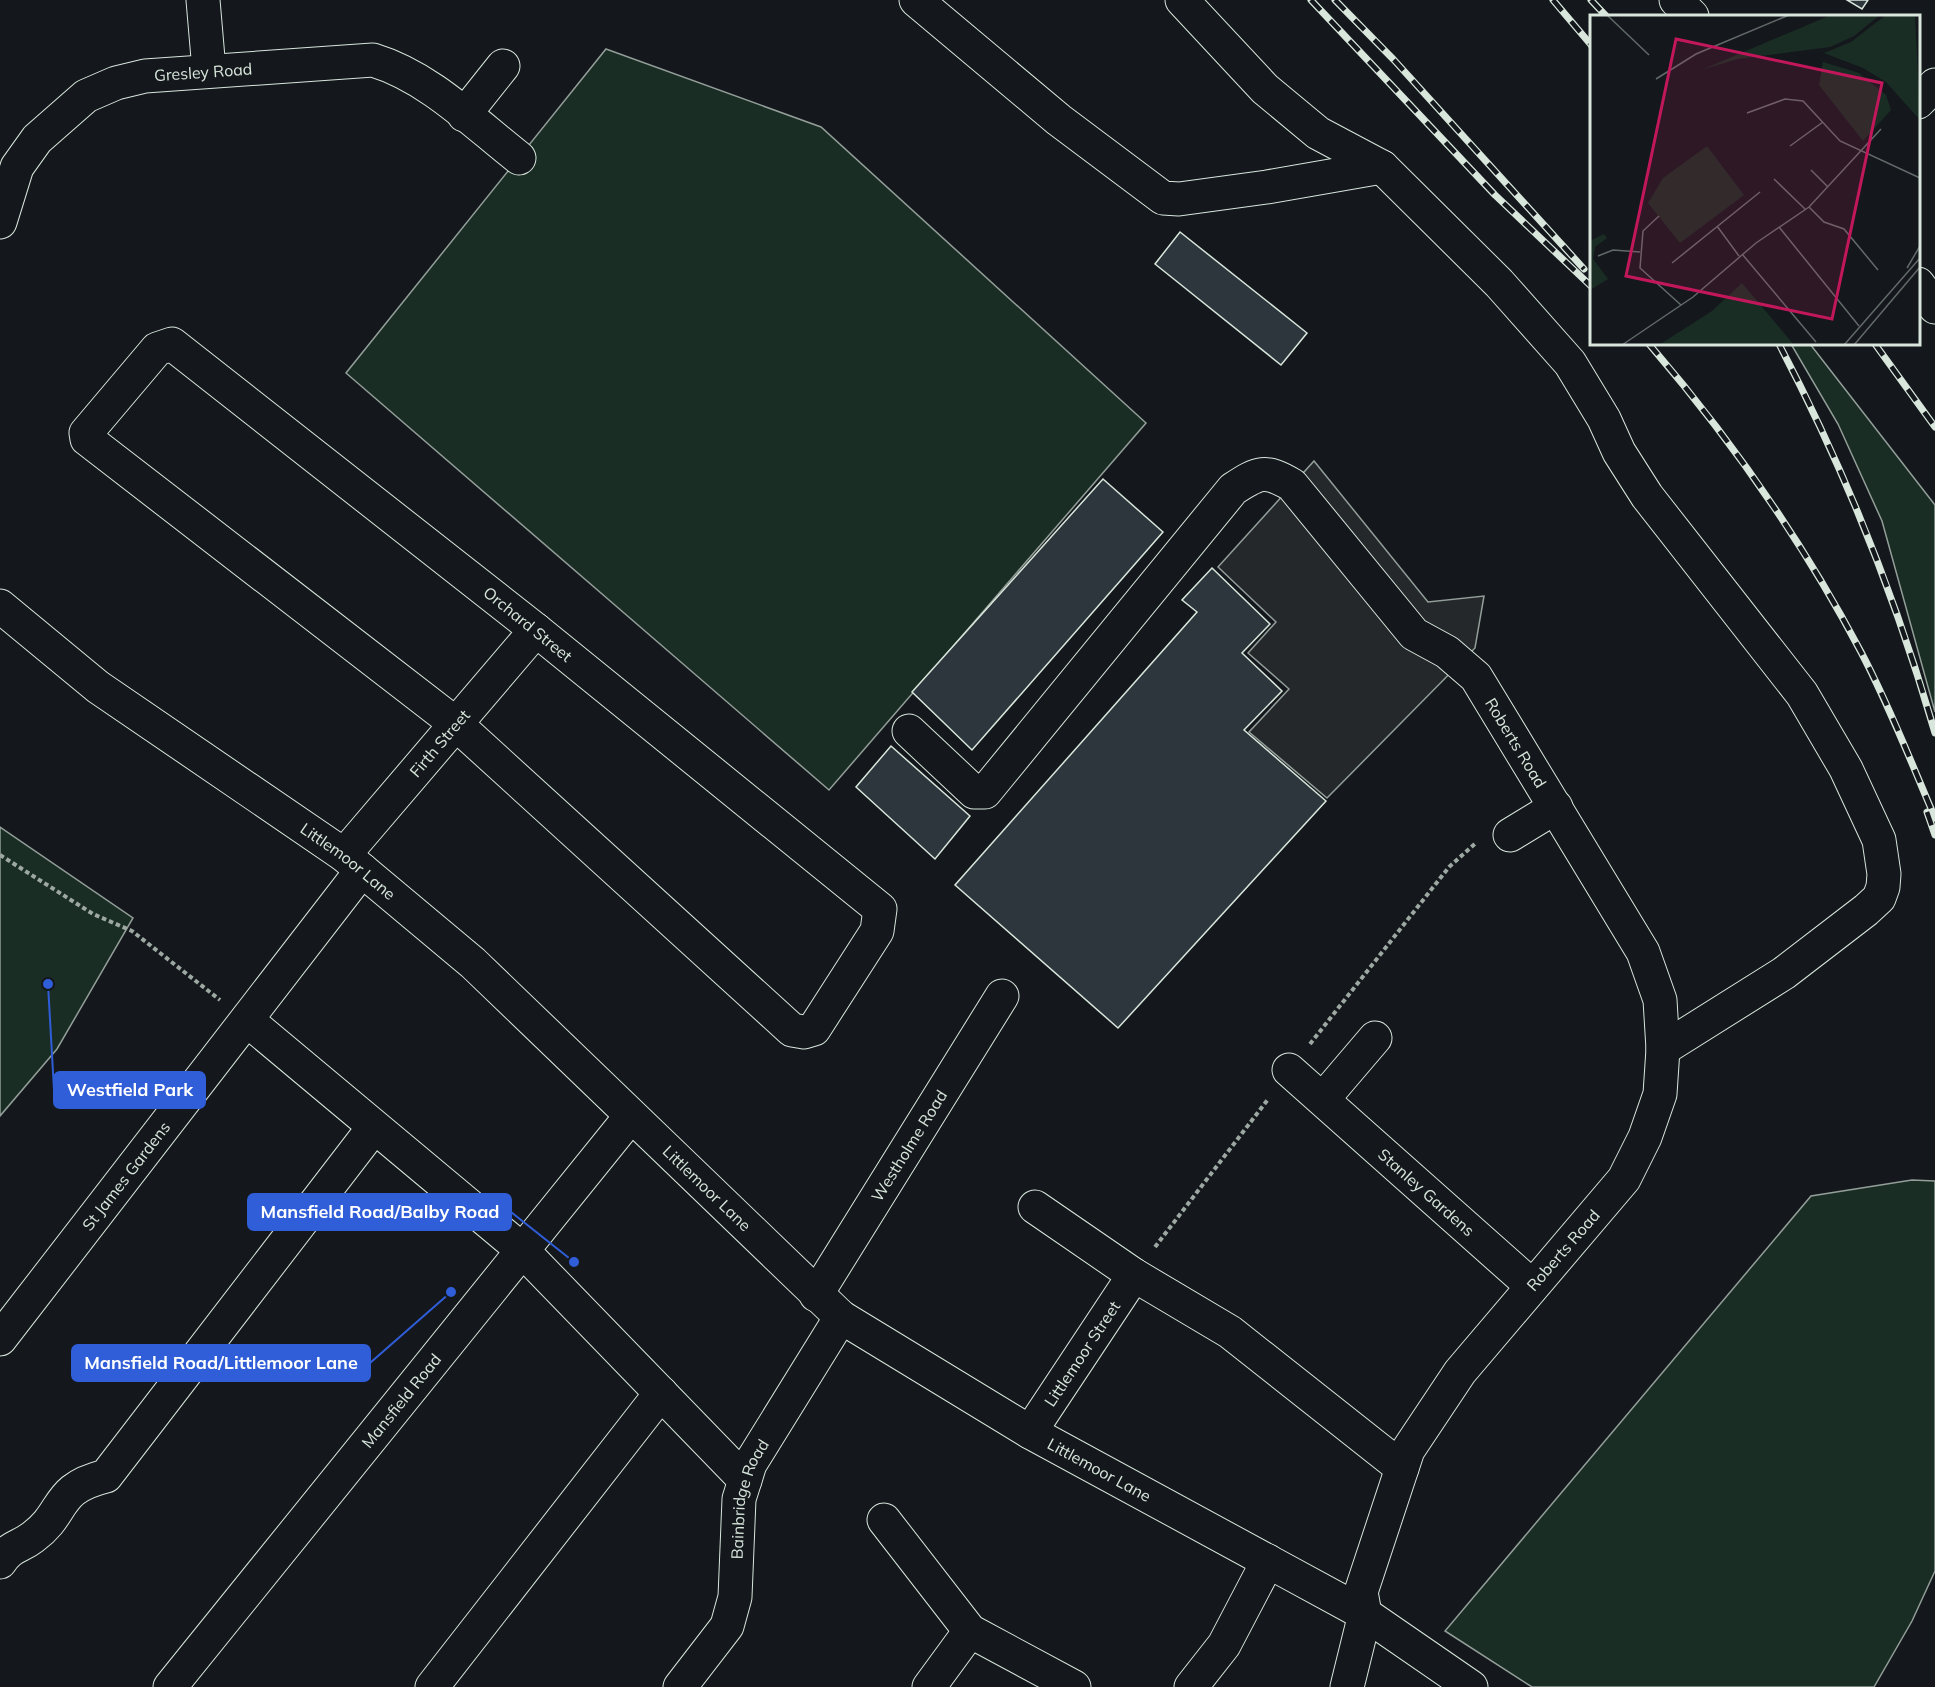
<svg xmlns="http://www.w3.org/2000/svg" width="1935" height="1687" font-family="Mulish,sans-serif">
<rect width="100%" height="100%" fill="#14181c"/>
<!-- green -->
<g fill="#1a2d24" stroke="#939e99" stroke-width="1.5">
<path d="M 606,49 L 821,127 L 1146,423 L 829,790 L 346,373 Z"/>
<path d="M 1791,344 L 1810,344 L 1935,505 L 1935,712 L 1882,521 L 1838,424 Z"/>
<path d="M 0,827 L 133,918 L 57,1049 L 0,1116 Z"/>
<path d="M 1912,1180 L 1935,1181 L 1935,1571 L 1912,1621 L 1874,1687 L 1532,1687 L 1445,1631 L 1811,1196 Z"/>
</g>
<!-- parking -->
<path fill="#24282b" stroke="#939e99" stroke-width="1.5" d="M 1314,461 L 1428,602 L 1484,596 L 1475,648 L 1327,798 L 1249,732 L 1289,689 L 1248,653 L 1276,622 L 1218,567 Z"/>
<!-- building -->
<g fill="#2c363c" stroke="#d8e6dc" stroke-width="1.5">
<path d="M 1847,0 L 1868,0 L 1862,9 Z"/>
<path d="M 1180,232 L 1307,333 L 1281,365 L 1155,264 Z"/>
<path d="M 1103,479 L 1163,532 L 972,750 L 912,692 Z"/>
<path d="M 1212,568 L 1270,624 L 1242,653 L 1282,691 L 1244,730 L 1326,801 L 1118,1028 L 955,885 L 1197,612 L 1182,600 Z"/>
<path d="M 891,746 L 970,816 L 935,859 L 856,787 Z"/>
</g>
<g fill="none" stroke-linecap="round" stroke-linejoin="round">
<defs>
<g id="minor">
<path d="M 203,0 L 209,70"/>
<path d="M 916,0 L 1059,120 L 1163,198 L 1179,199 L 1267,187 L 1382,167"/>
<path d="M 1182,0 L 1265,89 L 1318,133 L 1382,167 L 1499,283 L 1570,363 L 1604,419 L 1619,452 L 1647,496 L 1802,694 L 1846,769 L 1879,840 L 1884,874 L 1883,887 L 1879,898 L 1866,910 L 1784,973 L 1663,1049"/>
<path d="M 1676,0 L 1692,16"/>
<path d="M 1918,102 L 1935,85"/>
<path d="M 464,115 L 503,66"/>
<path id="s1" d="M 0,222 L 17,167 L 37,139 L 86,96 L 116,83 L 145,76 L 373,60 C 429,77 473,122 519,158"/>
<path d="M 1918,284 L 1935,307"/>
<path d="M 172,344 L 536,630 L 880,909 L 877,931 L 814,1029 L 804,1032 L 792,1030 L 456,724 L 87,439 L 86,433 L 157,349 Z"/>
<path id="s2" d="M 0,606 L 98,687 L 344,855 L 473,963 L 841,1317 L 1030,1432 L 1365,1614 L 1471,1687"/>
<path id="s3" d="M 909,731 L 974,792 L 985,792 L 1233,489 C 1259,472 1265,469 1292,485 L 1414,634 L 1447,652 L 1476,677 L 1643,952 L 1660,1000 L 1663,1049 L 1660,1094 L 1645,1137 L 1624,1179 L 1460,1372 L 1408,1450 L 1361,1592 L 1365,1614 L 1347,1687"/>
<path d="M 1510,835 L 1556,807"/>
<path id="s4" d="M 344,855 L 536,630"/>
<path d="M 247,1020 L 521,1249 L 745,1480"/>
<path id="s5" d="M 1289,1070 L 1532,1286"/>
<path d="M 1323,1099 L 1375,1038"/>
<path d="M 1035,1207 L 1134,1275 L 1230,1332 L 1402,1468"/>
<path id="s6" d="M 816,1295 L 1002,996"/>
<path id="s7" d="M 0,1339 L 362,870"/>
<path id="s8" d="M 1030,1432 L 1134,1275"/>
<path d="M 884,1520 L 970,1631 L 1074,1687"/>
<path d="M 0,1562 C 11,1545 19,1548 33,1537 C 67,1512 53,1489 106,1476 L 374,1127"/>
<path id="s9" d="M 170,1687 L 631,1116"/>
<path d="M 432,1687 L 661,1393"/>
<path id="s10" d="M 680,1687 L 727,1626 L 735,1597 L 739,1499 L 750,1464 L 841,1317"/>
<path d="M 929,1687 L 970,1631"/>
<path d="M 1191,1687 L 1224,1645 L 1268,1561"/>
</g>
</defs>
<!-- minor casing -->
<use href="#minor" stroke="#d8e6dc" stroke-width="35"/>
<!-- path -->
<g stroke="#9da8a2" stroke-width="4" stroke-dasharray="4.5 3" stroke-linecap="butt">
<path d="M 0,855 L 93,914 L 132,931 L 220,1000"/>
<path d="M 1310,1044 L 1449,867 L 1477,842"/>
<path d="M 1155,1247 L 1269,1098"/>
</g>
<!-- minor -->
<use href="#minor" stroke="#14181c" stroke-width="33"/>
<defs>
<g id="rail">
<path d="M 1311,0 L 1495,195 L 1592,287"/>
<path d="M 1335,0 L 1394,60 L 1584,269"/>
<path d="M 1553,0 L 1592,46"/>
<path d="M 1591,0 L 1606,16"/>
<path d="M 1649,344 C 1730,438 1803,542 1861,652 C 1889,705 1911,762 1935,818"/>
<path d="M 1779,344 C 1844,468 1896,598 1935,733"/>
<path d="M 1875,344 L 1935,427"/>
<path d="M 1927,812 L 1935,835"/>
</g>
</defs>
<!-- rail casing -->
<use href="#rail" stroke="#d8e6dc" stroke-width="7"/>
<!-- rail -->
<use href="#rail" stroke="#14181c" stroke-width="4.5" stroke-dasharray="14" stroke-linecap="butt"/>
</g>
<g text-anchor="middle" stroke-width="4.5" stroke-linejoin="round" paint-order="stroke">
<!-- street labels -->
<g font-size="16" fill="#d8e6dc" stroke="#14181c">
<text dy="6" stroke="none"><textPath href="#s1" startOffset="278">Gresley Road</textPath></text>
<text transform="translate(528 624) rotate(39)" y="6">Orchard Street</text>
<text dy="6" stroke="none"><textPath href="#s3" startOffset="902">Roberts Road</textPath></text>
<text dy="6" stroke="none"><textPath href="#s4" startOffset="147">Firth Street</textPath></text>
<text dy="6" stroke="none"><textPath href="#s2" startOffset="432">Littlemoor Lane</textPath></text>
<text dy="6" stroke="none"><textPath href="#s6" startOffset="176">Westholme Road</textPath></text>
<text dy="6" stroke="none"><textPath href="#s7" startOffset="206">St James Gardens</textPath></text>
<text dy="6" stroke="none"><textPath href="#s2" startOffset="918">Littlemoor Lane</textPath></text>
<text dy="6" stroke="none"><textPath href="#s5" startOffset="184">Stanley Gardens</textPath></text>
<text transform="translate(1563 1250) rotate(-49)" y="6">Roberts Road</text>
<text dy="6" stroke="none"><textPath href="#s8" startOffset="94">Littlemoor Street</textPath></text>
<text dy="6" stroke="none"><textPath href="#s9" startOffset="368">Mansfield Road</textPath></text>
<text dy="6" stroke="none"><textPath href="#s2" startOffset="1404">Littlemoor Lane</textPath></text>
<text dy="6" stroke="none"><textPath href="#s10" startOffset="207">Bainbridge Road</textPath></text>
</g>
</g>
<!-- overview -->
<g transform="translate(1590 15)">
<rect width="330" height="330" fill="#14181c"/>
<path d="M 241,0 L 290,0 L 264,21 L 240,32 L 148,44 L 111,55 ZM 296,0 L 325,0 L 330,105 L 296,67 L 273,53 L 234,38 L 261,27 ZM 233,47 L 269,58 L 296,80 L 301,95 L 273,126 L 229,70 ZM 117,131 L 154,180 L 90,228 L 58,188 L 73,163 ZM 14,219 L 17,223 L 5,232 L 3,244 L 18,264 L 0,275 L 0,226 ZM 152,268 L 204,330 L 69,330 L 122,296 Z" fill="#1a2d24"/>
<path fill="none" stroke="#626a69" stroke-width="1.5" d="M 17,0 L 59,40M 66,64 L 106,39 L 199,0M 157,98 L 195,84 L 213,86 L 250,126 L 330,163M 200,131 L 233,107M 221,155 L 238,172M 184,164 L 215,194M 219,192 L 234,207 L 254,214 L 288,255M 69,201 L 53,216 L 50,253 L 91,290M 127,211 L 149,241M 189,212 L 269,311M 152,239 L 226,327M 8,241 L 23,235 L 50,237M 82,248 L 170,177M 317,253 L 330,231M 32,330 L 103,282 L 166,228 L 219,192 L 291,114M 254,330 L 330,243M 264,330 L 330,252"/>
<path fill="#c2185b" fill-opacity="0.15" stroke="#c2185b" stroke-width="3" d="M 86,24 L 292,68 L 242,304 L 36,261 Z"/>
<rect width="330" height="330" fill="none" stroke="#d8e6dc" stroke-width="3"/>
</g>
<!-- callouts -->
<path fill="none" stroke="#305dd8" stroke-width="2" d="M48 984L54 1090M574 1262L511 1212M451 1292L370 1363"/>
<g fill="#305dd8" stroke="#14181c" stroke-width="2">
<circle cx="48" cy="984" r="6"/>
<circle cx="574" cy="1262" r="6"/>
<circle cx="451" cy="1292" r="6"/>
</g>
<g fill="#305dd8" stroke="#305dd8" stroke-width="2">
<rect x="54" y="1072" width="151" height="36" rx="6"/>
<rect x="248" y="1194" width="263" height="36" rx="6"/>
<rect x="72" y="1345" width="298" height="36" rx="6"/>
</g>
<g font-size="18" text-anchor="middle" font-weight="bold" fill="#fff">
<text x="130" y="1096">Westfield Park</text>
<text x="380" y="1218">Mansfield Road/Balby Road</text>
<text x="221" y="1369">Mansfield Road/Littlemoor Lane</text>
</g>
</svg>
